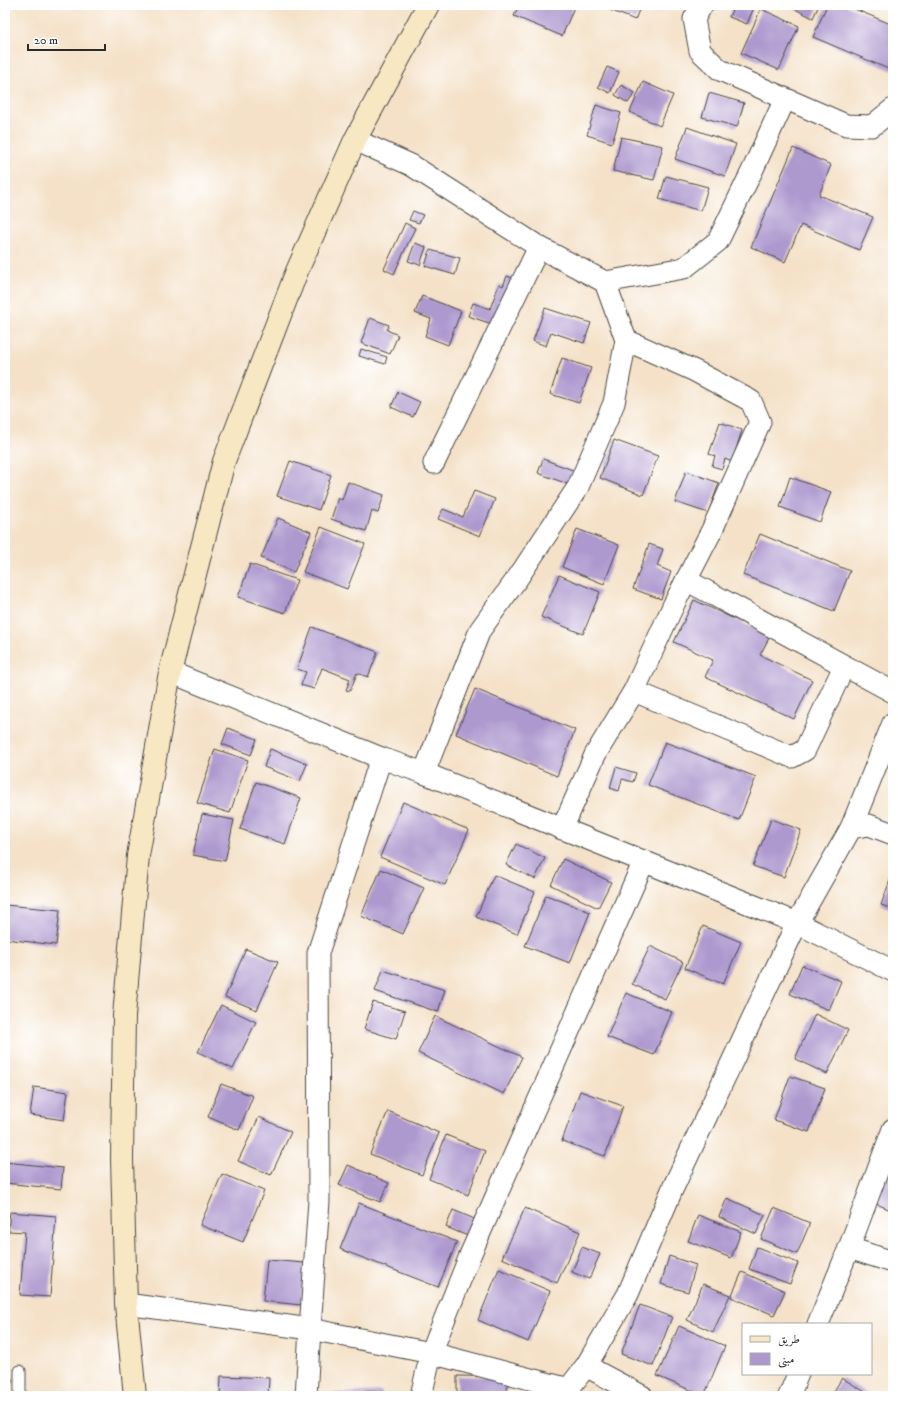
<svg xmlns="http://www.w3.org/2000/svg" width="898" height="1401" font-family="'IM FELL DW Pica',Amiri,serif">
<rect width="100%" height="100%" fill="#fff"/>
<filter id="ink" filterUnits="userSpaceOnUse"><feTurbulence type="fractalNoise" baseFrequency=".025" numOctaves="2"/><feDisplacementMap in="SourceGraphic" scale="8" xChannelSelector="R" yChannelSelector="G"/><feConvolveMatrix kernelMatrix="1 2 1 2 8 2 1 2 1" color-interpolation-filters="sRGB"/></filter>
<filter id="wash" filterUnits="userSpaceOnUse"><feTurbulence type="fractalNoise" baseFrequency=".012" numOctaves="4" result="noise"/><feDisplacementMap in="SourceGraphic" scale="16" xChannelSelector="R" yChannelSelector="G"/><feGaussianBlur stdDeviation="0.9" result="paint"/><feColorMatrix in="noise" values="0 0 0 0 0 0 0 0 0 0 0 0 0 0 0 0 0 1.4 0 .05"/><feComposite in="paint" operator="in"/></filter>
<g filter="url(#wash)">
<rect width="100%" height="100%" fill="#f4e1c7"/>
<g id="blocks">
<!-- building -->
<g fill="#ae99cf">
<path d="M 519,5 L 575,5 L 562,36 L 514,16 Z"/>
<path d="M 597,5 L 641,5 L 635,20 Z"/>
<path d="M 734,5 L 755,5 L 747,24 L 729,17 Z"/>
<path d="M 787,5 L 819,5 L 813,18 Z"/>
<path d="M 827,5 L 845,5 L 893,25 L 893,71 L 813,37 Z"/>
<path d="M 761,9 L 799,26 L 779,70 L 741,53 Z"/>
<path d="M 607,67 L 619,72 L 610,93 L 598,87 Z"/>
<path d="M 643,82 L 673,95 L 660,126 L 630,112 Z"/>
<path d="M 621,85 L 635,93 L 628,103 L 615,95 Z"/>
<path d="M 709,93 L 744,103 L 737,127 L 702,117 Z"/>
<path d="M 596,105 L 621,113 L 612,143 L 587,135 Z"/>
<path d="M 687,127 L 736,144 L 725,176 L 675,159 Z"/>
<path d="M 621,137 L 663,146 L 654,180 L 613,171 Z"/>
<path d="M 793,148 L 831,165 L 819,195 L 873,217 L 859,250 L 801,225 L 785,262 L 751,247 Z"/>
<path d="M 666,176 L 708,187 L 701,211 L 659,199 Z"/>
<path d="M 413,211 L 423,215 L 419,223 L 409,220 Z"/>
<path d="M 405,223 L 415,228 L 394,274 L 384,269 Z"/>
<path d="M 415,243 L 426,247 L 420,265 L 408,261 Z"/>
<path d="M 430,250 L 460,258 L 455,275 L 425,266 Z"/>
<path d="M 507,276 L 515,279 L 498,326 L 468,316 L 473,303 L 490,309 L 499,284 L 503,286 Z"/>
<path d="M 422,296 L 461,311 L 448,345 L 425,336 L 431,319 L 415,313 Z"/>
<path d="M 545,308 L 591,323 L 584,343 L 551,332 L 546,346 L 533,341 Z"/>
<path d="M 370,318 L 389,325 L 387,330 L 398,335 L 390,354 L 361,343 Z"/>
<path d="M 361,349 L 387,357 L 385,364 L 359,356 Z"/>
<path d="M 562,358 L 591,368 L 579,403 L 550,394 Z"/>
<path d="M 398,392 L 420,402 L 413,417 L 391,407 Z"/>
<path d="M 720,422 L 742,430 L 732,462 L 725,459 L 722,469 L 712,466 L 715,456 L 709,454 Z"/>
<path d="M 614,440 L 658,456 L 643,495 L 600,478 Z"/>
<path d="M 543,459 L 578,472 L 573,486 L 538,473 Z"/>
<path d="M 290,461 L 331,475 L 319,510 L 277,496 Z"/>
<path d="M 686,471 L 719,483 L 708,513 L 675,502 Z"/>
<path d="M 790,477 L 831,492 L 820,522 L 780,507 Z"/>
<path d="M 348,482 L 384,495 L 378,513 L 372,511 L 366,531 L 331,519 L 338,498 L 342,500 Z"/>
<path d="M 474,491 L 495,499 L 480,536 L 438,519 L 443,509 L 463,517 Z"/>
<path d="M 278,518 L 311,532 L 294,572 L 261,558 Z"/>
<path d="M 321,527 L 365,544 L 347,589 L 303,572 Z"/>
<path d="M 577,529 L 619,545 L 604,584 L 562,567 Z"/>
<path d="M 760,534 L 850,571 L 834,611 L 743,575 Z"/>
<path d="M 649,544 L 663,549 L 657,566 L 671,572 L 661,599 L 633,589 Z"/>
<path d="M 250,564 L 297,580 L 285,613 L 238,597 Z"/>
<path d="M 559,575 L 600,592 L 583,634 L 541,617 Z"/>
<path d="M 694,600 L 770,636 L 760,655 L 812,680 L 794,719 L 705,677 L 713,660 L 674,642 Z"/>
<path d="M 312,627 L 378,652 L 368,677 L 357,673 L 350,691 L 346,690 L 350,679 L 322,668 L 314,689 L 301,685 L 306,672 L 297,669 Z"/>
<path d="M 475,689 L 575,730 L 557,776 L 456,734 Z"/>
<path d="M 228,728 L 257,739 L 251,755 L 222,744 Z"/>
<path d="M 665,742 L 756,777 L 739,820 L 648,785 Z"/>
<path d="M 215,749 L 248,760 L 230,813 L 197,803 Z"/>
<path d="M 270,749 L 307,764 L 300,781 L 264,767 Z"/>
<path d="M 616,767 L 636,773 L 633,782 L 622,779 L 619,791 L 610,788 Z"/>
<path d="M 256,782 L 301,798 L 285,844 L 240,829 Z"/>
<path d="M 403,802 L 469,830 L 445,885 L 380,857 Z"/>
<path d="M 202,814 L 234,820 L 225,861 L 193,855 Z"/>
<path d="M 771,819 L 801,830 L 784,877 L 753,866 Z"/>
<path d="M 516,844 L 545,858 L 535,879 L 506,865 Z"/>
<path d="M 563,859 L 611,882 L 598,908 L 551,885 Z"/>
<path d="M 381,869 L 424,888 L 403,934 L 361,916 Z"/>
<path d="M 893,872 L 893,909 L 881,905 Z"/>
<path d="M 494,875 L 535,892 L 517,934 L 476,917 Z"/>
<path d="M 546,895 L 590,912 L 570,963 L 525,946 Z"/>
<path d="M 5,905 L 60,910 L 56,945 L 5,939 Z"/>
<path d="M 703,926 L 741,942 L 723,984 L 685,968 Z"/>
<path d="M 650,946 L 683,962 L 665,999 L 632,984 Z"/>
<path d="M 246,949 L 278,962 L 257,1010 L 225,997 Z"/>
<path d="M 802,965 L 841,981 L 829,1010 L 790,994 Z"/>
<path d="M 383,970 L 445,990 L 438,1012 L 375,991 Z"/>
<path d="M 626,993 L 672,1012 L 654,1055 L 607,1037 Z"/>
<path d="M 373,1002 L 405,1011 L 396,1039 L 364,1029 Z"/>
<path d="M 221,1005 L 256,1022 L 233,1069 L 198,1052 Z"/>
<path d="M 815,1014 L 848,1030 L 827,1074 L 795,1059 Z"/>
<path d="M 435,1016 L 522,1057 L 504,1094 L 418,1053 Z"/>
<path d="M 790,1076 L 825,1088 L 809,1132 L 774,1120 Z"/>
<path d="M 221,1084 L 253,1096 L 239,1130 L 208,1117 Z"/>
<path d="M 34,1087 L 68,1092 L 64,1120 L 30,1115 Z"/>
<path d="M 580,1091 L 623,1106 L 605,1156 L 562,1141 Z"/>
<path d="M 388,1111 L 439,1133 L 422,1175 L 370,1154 Z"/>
<path d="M 259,1117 L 291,1132 L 271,1175 L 238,1161 Z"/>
<path d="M 446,1135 L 485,1151 L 468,1195 L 429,1179 Z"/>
<path d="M 5,1162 L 63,1168 L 61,1189 L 5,1183 Z"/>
<path d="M 348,1165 L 389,1183 L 380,1202 L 339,1185 Z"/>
<path d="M 888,1166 L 893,1168 L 893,1211 L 872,1202 Z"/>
<path d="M 222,1174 L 264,1191 L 243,1242 L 200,1225 Z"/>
<path d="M 727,1198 L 765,1215 L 756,1234 L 719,1217 Z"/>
<path d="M 359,1203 L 457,1242 L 438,1287 L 340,1249 Z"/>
<path d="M 525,1208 L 580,1232 L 557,1283 L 502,1258 Z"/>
<path d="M 774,1208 L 810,1223 L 797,1254 L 761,1239 Z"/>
<path d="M 453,1210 L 477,1220 L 470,1237 L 446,1227 Z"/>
<path d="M 10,1212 L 56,1216 L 50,1297 L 20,1295 L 25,1232 L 8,1231 Z"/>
<path d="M 698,1215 L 741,1232 L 731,1258 L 688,1241 Z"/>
<path d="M 582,1247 L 600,1254 L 589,1279 L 572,1272 Z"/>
<path d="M 757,1247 L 798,1263 L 790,1284 L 749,1269 Z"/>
<path d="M 669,1256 L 696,1265 L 688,1292 L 661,1284 Z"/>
<path d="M 267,1260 L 305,1263 L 301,1305 L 263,1301 Z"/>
<path d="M 499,1269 L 550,1291 L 528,1342 L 478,1320 Z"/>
<path d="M 742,1272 L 785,1291 L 774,1315 L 731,1297 Z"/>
<path d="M 703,1284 L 730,1295 L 713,1332 L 687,1320 Z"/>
<path d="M 640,1305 L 672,1317 L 653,1366 L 621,1354 Z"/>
<path d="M 679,1326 L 725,1346 L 704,1396 L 657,1376 Z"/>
<path d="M 221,1376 L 269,1378 L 268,1396 L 220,1396 Z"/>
<path d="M 457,1376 L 507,1377 L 507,1394 L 457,1394 Z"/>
<path d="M 842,1378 L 872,1396 L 831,1396 Z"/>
<path d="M 382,1391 L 382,1396 L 323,1396 L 323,1394 Z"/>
</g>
</g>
</g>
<g filter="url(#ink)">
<use href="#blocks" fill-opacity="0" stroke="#494642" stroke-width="1"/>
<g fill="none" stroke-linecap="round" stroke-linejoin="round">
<defs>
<path id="lane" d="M 20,1396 L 20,1371"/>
<g id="street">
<path d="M 702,5 L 694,19 L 700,51 L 720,70 L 846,125 L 872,126 L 893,109"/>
<path d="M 355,140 L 411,165 L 539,247 L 605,282 L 626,340 L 614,403 L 578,487 L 519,576 L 480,630 L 424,773"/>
<path d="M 605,282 L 684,268 L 718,241 L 753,169 L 785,99"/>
<path d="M 434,463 L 539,247"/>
<path d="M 686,580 L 893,692"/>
<path d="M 170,672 L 381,758 L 424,773 L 797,923 L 893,971"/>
<path d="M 634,691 L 792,757 L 805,750 L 844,666"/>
<path d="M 381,758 L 318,953 L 319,1201 L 310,1329 L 431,1353 L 471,1253 L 644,861"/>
<path d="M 851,828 L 893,723"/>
<path d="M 562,829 L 595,755 L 634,691 L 674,604 L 712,530 L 760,422 L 751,401 L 695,371 L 626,340"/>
<path d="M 849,1248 L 893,1262"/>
<path d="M 126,1304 L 310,1329 L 306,1396"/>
<path d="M 818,1324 L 849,1248 L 893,1129"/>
<path d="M 586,1366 L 642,1396"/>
<path d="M 421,1396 L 431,1353 L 569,1389"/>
<path d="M 563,1396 L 586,1366 L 628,1294 L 672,1190 L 797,923 L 851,828 L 869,825 L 893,834"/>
<path d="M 789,1396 L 798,1374"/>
</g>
<path id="secondary" d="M 135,1396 L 126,1304 L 122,1159 L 124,1016 L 138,856 L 170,672 L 224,461 L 297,271 L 355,140 L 428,5"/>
</defs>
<!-- lane casing -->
<use href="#lane" stroke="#494642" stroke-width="13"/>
<!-- street casing -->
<use href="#street" stroke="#494642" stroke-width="23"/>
<!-- secondary casing -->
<use href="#secondary" stroke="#494642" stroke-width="24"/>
<!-- lane -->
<use href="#lane" stroke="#fff" stroke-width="11"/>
<!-- street -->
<use href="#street" stroke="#fff" stroke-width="21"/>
<!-- secondary -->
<use href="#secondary" stroke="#f7e8c3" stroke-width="22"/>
</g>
</g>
<!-- margin -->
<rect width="898" height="1401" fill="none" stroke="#fff" stroke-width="20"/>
<!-- legend -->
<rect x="742" y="1323" width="130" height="52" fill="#ffffff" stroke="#aaaaaa"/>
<rect x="750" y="1336" width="20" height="6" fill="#f7e8c3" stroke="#aaaaaa"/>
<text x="778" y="1343" font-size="12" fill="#2b2b2b">طريق</text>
<rect x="750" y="1353" width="20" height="12" fill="#ae99cf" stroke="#aaaaaa"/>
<text x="778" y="1363" font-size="12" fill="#2b2b2b">مبنى</text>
<!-- scale -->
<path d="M28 44v6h77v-6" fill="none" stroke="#2b2b2b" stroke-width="2"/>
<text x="34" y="44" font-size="12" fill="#2b2b2b" stroke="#ffffff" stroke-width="3" paint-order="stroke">20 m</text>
</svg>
